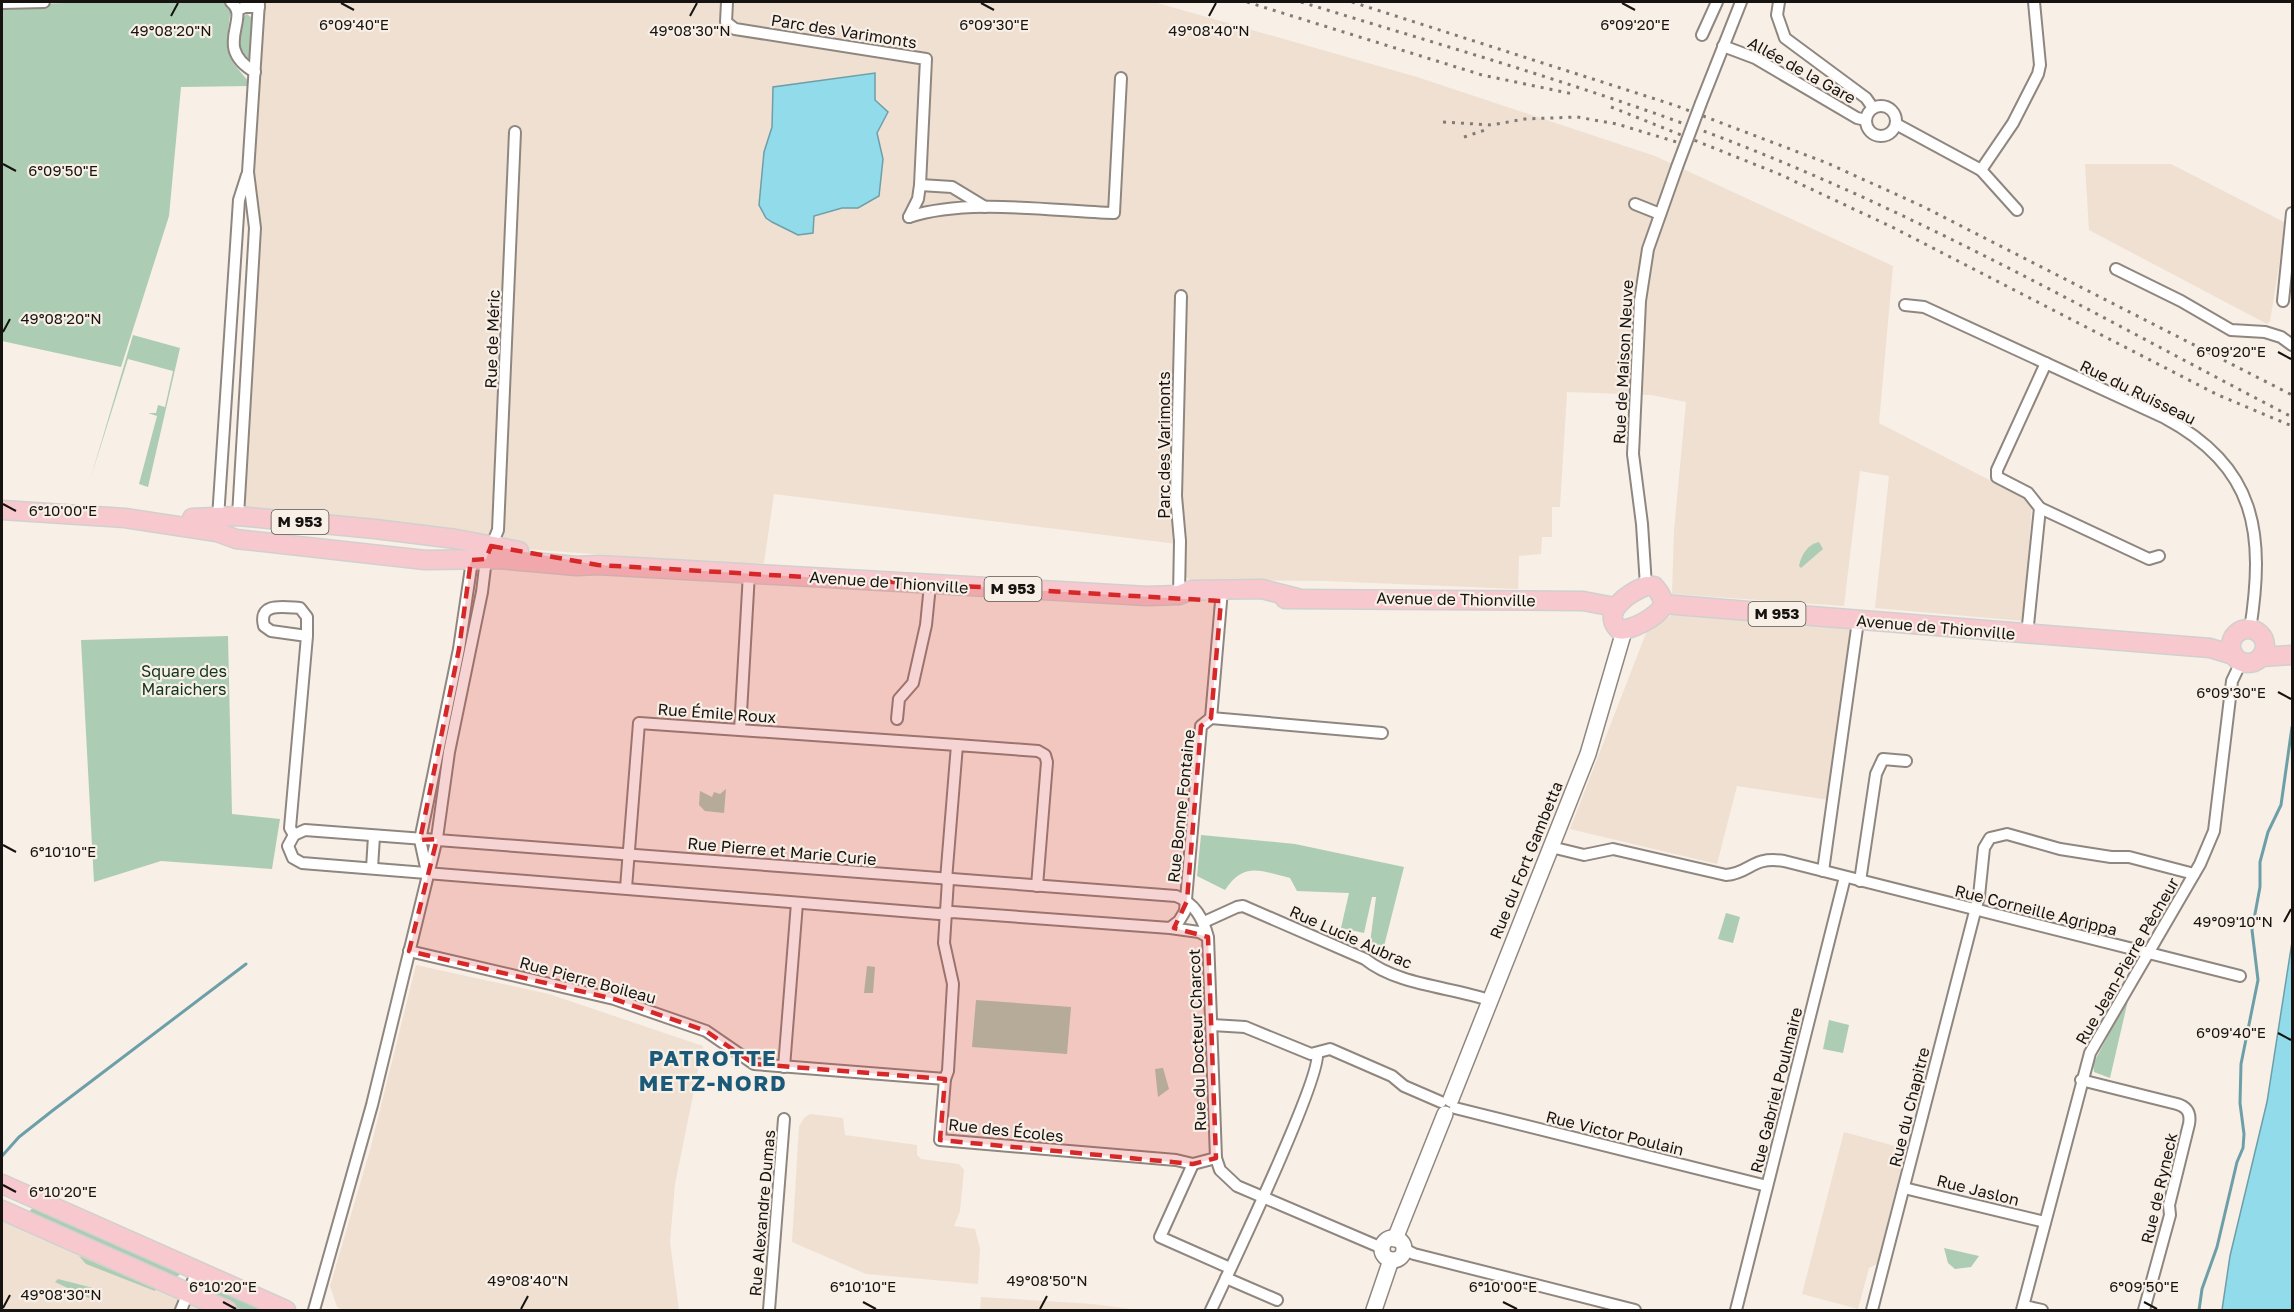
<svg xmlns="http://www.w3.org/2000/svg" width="2294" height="1312" font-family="'Golos Text',sans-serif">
<rect width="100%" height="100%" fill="#f8efe6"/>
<!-- built -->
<g fill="#efe0d2">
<path d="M 264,2 L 1154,2 L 1417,77 L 1655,156 L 1893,266 L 1879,423 L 2032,502 L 2024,621 L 1875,608 L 1889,476 L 1860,471 L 1844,606 L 1672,594 L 1674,530 L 1686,402 L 1651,395 L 1567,392 L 1560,507 L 1552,507 L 1552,537 L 1542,537 L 1541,554 L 1519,556 L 1518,589 L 1326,581 L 1189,580 L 1185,576 L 1185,545 L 774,494 L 764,563 L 710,563 L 527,549 L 246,513 L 239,501 L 253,265 L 245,199 Z"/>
<path d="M 2085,164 L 2171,164 L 2286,223 L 2270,321 L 2267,324 L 2089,230 Z"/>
<path d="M 1672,615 L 1855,627 L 1829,800 L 1737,786 L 1717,864 L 1570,829 L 1648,628 Z"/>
<path d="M 416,965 L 549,994 L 703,1046 L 675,1184 L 670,1242 L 679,1310 L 342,1310 L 337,1307 L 330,1286 L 370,1150 Z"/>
<path d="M 810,1114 L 843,1118 L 845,1135 L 917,1145 L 917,1155 L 921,1159 L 959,1164 L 964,1170 L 960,1211 L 954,1226 L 975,1229 L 980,1249 L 978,1284 L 866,1274 L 792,1242 L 799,1127 L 804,1118 Z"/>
<path d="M 1844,1132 L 1906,1149 L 1877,1264 L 1869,1268 L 1858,1309 L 1802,1294 Z"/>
<path d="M 2,1210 L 227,1310 L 2,1310 Z"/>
<path d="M 981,1297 L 1093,1304 L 1138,1310 L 980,1310 Z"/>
</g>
<!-- green -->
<g fill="#adccb4">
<path d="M 96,2 L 224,2 L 231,6 C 230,21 224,46 231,59 C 236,69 246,76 251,86 L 181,87 L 169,216 L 121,367 L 2,341 L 2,5 Z"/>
<path d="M 247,14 L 252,18 L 251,55 L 247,59 L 243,58 L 238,48 L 240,18 Z"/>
<path d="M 133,335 L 180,348 L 148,487 L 139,484 L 157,416 L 148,413 L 156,413 L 158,405 L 165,407 L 173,371 L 128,359 L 91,477 Z"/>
<path d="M 1819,542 L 1823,549 L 1801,568 L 1799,566 C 1801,555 1808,544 1819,542 Z"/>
<path d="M 228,636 L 232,814 L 280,819 L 272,869 L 161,861 L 94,882 L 81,640 Z"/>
<path d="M 726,789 L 724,813 L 705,811 L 699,805 L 700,791 L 712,797 L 714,792 L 720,794 Z"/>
<path d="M 1201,835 L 1295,844 L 1404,867 L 1381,958 L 1369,951 L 1376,897 L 1372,897 L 1364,933 L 1341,928 L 1349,893 L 1297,891 L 1290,878 C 1261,871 1244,861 1225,890 L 1197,876 Z"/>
<path d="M 1726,913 L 1740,917 L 1733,943 L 1718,939 Z"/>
<path d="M 867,966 L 875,967 L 873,993 L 864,993 Z"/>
<path d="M 2129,996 L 2110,1078 L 2094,1072 L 2093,1064 Z"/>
<path d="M 976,1000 L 1071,1007 L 1067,1054 L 972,1047 Z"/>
<path d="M 1829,1020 L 1849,1025 L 1843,1053 L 1823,1049 Z"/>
<path d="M 1163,1068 L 1169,1089 L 1158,1097 L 1155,1069 Z"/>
<path d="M 35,1205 L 179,1270 L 180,1274 L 174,1280 L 28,1213 Z"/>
<path d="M 1944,1248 L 1979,1256 L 1971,1267 L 1955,1269 L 1948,1263 Z"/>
<path d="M 79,1256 L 156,1289 L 155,1291 L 86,1264 Z"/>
<path d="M 58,1279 L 93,1288 L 97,1299 L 93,1300 L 55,1282 Z"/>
<path d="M 208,1283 L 274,1310 C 252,1310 215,1312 203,1290 Z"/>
</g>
<!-- water -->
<g fill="#92dbea" stroke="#6d9fa9" stroke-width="1.5">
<path d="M 875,73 L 875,100 L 888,112 L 877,133 L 883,159 L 879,196 L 858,208 L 842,208 L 814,216 L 813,233 L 798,235 L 772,222 L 766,218 L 759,205 L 764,152 L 772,127 L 773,87 Z"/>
<path d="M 2292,942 L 2292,1310 L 2222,1310 L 2230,1256 L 2267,1102 Z"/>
</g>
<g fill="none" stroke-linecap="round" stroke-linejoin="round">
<!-- stream -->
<g stroke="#6d9fa9" stroke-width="3">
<path d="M 2,1156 L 19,1137 L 52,1111 L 246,964"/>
<path d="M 2199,1310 L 2202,1289 L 2217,1247 L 2237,1162 L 2243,1148 L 2244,1134 L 2240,1103 L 2241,1064 L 2258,980 L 2252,930 L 2260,887 L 2260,862 L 2268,832 L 2281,805 L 2292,727"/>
</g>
<defs>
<g id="street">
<path d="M 231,2 C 252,18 211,47 255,72"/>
<path d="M 727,2 L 726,22 L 735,29 L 926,59 L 920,185 L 918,199 L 909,217"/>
<path d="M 1779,2 L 1777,15 L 1785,38 L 1866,98 L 1873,108"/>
<path d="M 2,3 L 44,2"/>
<path d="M 237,10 L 245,7 L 259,7"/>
<path d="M 1702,35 L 1717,2"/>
<path d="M 1723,46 L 1755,58 L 1857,118 L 1866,120"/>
<path d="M 1701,103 L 1741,2"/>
<circle cx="1881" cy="121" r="15"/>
<path d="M 1896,124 L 1981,170 L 2017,210"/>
<path d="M 1981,170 L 2013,123 L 2038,74 L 2040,65 L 2034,2"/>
<path d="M 920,185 L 952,187 L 985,207"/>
<path d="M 1635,204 L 1660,214"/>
<path d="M 909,217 C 968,198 1051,211 1114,213 L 1121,78"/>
<path d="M 2116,269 L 2181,301 L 2231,330 L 2265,332 L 2281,337 L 2292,345"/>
<path d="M 2283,301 L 2292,213"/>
<path d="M 1905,305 L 1924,307 L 2165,418 C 2257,467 2265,534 2250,630"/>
<path d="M 2040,508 L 2149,559 L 2159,556"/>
<path d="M 238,516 L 255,228 L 248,172 L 259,2"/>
<path d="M 218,518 L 239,200 L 247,175"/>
<path d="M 1646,586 L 1642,524 L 1633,454 L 1640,301 L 1648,249 L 1677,167"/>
<path d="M 1179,595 L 1180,541 L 1176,496 L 1181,296"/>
<path d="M 2027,635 L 2040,508 L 2028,493 L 1997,477 L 1997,470 L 2046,363"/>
<path d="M 1211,718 L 1382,733"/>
<path d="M 1211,718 L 1222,590"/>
<path d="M 897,719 L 899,699 L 913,683 L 926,625 L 930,585"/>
<path d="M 740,730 L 749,573"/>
<path d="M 294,835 L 290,828 L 307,636 L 307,617 L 300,608 C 283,607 258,602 264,626 L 271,631 L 307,636"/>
<path d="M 1551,847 L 1584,855 L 1613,849 L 1726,875 C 1751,873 1751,856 1784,861 L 2240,976"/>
<path d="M 372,868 L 374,836"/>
<path d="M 1823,871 L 1858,621"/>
<path d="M 427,872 L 420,840 L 459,649 L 473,554"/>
<path d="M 946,880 L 957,745 L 1038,751 L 1045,755 L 1047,762 L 1037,886"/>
<path d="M 1860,881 L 1876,774 L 1883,759 L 1906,761"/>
<path d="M 626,888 L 639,723 L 957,745"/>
<path d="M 1204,922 L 1237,907 L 1243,906 L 1365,959 C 1397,985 1451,987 1489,1000"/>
<path d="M 1170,928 L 1179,921 L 1185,911 L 1201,726 L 1211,718"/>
<path d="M 1208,937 L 1199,932 L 1170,928 L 952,912 L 939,914 L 302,863 L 293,858 L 288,846 L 294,835 L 305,830 L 1176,896 C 1195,903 1203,919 1208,937 L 1216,1158 L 1220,1170 L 1237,1186 L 1382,1248"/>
<path d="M 409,951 L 614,999 L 706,1031 L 754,1064 L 945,1079 L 940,1140 L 1176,1160 L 1193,1164 L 1216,1158"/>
<path d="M 1212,1025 L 1245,1027 L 1311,1054 L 1330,1049 L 1392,1076 L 1404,1086 L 1441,1102"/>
<path d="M 784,1067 L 797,903"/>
<path d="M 945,1079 L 948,1071 L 953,984 L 944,943 L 948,880"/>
<path d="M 2081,1080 L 2177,1104 C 2187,1107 2191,1113 2189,1124 L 2169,1205 L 2170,1215 L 2144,1310"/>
<path d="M 1455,1108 L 1767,1186"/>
<path d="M 1193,1164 L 1160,1237 L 1230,1268"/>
<path d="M 1904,1188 L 2045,1222"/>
<path d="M 1404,1249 L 1414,1254 L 1635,1310"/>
<path d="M 1226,1278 L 1277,1300"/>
<path d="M 2024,1306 L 2042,1310"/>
<path d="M 181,1310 L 197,1271"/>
<path d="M 314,1310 L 372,1105 L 437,838 L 449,752 L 482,592 L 486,559 L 498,530 L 515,132"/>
<path d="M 769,1310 L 784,1119"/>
<path d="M 1211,1310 C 1227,1276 1323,1075 1317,1053"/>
<path d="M 1736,1310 L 1845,877"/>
<path d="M 1872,1310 L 1979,896 L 1984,848 L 1990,838 L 2007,834 L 2060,849 L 2111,857 L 2129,857 L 2194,874"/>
<path d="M 2022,1310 L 2090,1053 L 2200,864 L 2214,831 L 2232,681 L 2241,662"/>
</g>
<g id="secondary">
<path d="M 1451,1099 L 1588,754 L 1624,631"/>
<circle cx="1393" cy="1249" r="11"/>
<path d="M 1395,1239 L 1445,1114"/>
<path d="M 1374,1310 L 1391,1260"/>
</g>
<g id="primary">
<path d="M 2,510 L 125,518 L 217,532 L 236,539 L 425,560 L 498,559 L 577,566 L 598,565 L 1147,596 L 1179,595 L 1192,590 L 1262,589 L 1297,598"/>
<path d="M 192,518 L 238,516 L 375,529 L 456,539 L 519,551"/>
<path d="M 1646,586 L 1654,586 C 1658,591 1663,596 1663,604 C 1662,615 1628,633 1618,629 C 1601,611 1629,593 1646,586 Z"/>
<path d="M 1285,599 L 1583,601 L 1615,607"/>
<path d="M 1663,604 L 2210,648 L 2233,655"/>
<circle cx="2248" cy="646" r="17"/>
<path d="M 2261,657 L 2292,655"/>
<path d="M 2,1184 L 286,1310"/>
<path d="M 2,1210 L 227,1310"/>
</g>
</defs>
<!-- street casing -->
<use href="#street" stroke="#8f877f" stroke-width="14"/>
<!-- secondary casing -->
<use href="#secondary" stroke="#8f877f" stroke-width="18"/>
<!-- primary casing -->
<use href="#primary" stroke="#d0d0cf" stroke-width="21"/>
<!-- street -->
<use href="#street" stroke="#fff" stroke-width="10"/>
<!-- secondary -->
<use href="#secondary" stroke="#fff" stroke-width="15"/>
<!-- primary -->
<use href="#primary" stroke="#f7c9ce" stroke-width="18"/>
<!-- rail -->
<g stroke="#817b76" stroke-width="3" stroke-dasharray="3 6" stroke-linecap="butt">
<path d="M 1247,2 L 1482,75 L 1573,94"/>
<path d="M 1301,2 C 1466,53 1634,99 1794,167 C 1965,239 2128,332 2292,417"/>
<path d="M 1352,2 L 1674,105 L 1827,163 L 1922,206 L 2292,395"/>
<path d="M 1611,107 L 1779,174 L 1892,227 L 2218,395 L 2292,426"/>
<path d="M 1443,122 L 1491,125 L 1525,119 L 1577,117 L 1617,124 L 1683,144"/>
<path d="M 1464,137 L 1488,129"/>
</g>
<defs>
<path id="street-bridge" d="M 1677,167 L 1701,103"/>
</defs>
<!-- street-bridge casing -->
<use href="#street-bridge" stroke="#8f877f" stroke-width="14" stroke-linecap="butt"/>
<!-- street-bridge -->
<use href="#street-bridge" stroke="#fff" stroke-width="10"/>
</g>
<!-- marked area -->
<path fill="#d62828" fill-opacity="0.2" stroke="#d62828" stroke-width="4.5" stroke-dasharray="12 8" stroke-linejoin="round" d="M 491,546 L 598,565 L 1221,601 L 1211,718 L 1201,726 L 1187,901 L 1174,928 L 1208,937 L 1216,1158 L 1193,1164 L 940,1140 L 945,1079 L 754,1064 L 706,1031 L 614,999 L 409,951 L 437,839 L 420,840 L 459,649 L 471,560 L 486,559 Z"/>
<!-- ticks -->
<path fill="none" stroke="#161310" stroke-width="2" d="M 341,3 L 354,10M 981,3 L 994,10M 1622,3 L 1635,10M 171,16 L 178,3M 690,16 L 697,3M 1209,16 L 1216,3M 3,164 L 16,171M 3,332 L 10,319M 2278,352 L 2291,359M 3,504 L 16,511M 2278,692 L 2291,699M 3,845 L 16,852M 2284,922 L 2291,909M 2278,1033 L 2291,1040M 3,1185 L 16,1192M 223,1302 L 236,1309M 863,1302 L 876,1309M 1503,1302 L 1517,1309M 2144,1302 L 2157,1309M 3,1308 L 10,1295M 521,1309 L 528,1296M 1040,1309 L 1047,1296"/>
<g text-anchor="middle" stroke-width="4.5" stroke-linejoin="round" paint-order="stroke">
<!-- shield labels -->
<g fill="#f8efe6" stroke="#5a5550" stroke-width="1.5">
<rect x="271.5" y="510" width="57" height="24" rx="4.5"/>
<rect x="984.5" y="577" width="57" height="24" rx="4.5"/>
<rect x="1748.5" y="602" width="57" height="24" rx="4.5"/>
</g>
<g font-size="15" font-weight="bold" fill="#161310">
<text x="300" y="527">M 953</text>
<text x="1013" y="594">M 953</text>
<text x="1777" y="619">M 953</text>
</g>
<!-- street labels -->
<g font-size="16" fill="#161310" stroke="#f8efe6">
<text transform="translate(844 31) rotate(9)" y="6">Parc des Varimonts</text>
<text transform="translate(1802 70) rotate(29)" y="6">Allée de la Gare</text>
<text transform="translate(492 339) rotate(-88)" y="6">Rue de Méric</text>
<text transform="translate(1623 362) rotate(-87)" y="6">Rue de Maison Neuve</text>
<text transform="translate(2138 392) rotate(26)" y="6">Rue du Ruisseau</text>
<text transform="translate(1164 445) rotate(-90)" y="6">Parc des Varimonts</text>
<text transform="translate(889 582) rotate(4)" y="6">Avenue de Thionville</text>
<text transform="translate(1456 599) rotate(1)" y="6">Avenue de Thionville</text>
<text transform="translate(1936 627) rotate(5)" y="6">Avenue de Thionville</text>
<text transform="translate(717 713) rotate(4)" y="6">Rue Émile Roux</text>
<text transform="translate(1181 806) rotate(-84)" y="6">Rue Bonne Fontaine</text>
<text transform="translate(782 851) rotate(5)" y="6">Rue Pierre et Marie Curie</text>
<text transform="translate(1526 860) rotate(-68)" y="6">Rue du Fort Gambetta</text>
<text transform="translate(2036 910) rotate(14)" y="6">Rue Corneille Agrippa</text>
<text transform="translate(1351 937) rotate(24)" y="6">Rue Lucie Aubrac</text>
<text transform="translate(2127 961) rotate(-60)" y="6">Rue Jean-Pierre Pêcheur</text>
<text transform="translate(588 980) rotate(15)" y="6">Rue Pierre Boileau</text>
<text transform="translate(1197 1040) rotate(-92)" y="6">Rue du Docteur Charcot</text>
<text transform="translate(1776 1090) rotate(-76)" y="6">Rue Gabriel Poulmaire</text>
<text transform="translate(1909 1107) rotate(-76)" y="6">Rue du Chapitre</text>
<text transform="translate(1006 1130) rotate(6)" y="6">Rue des Écoles</text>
<text transform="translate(1615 1133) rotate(14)" y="6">Rue Victor Poulain</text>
<text transform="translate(2159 1188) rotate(-77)" y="6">Rue de Ryneck</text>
<text transform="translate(1978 1190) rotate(14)" y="6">Rue Jaslon</text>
<text transform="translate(762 1213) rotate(-85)" y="6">Rue Alexandre Dumas</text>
</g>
<!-- park labels -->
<g font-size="16" fill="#0f361c" stroke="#f8efe6">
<text x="184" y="677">Square des<tspan x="184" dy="18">Maraichers</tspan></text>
</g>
<!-- district labels -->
<g font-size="22" font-weight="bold" letter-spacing="1.5" fill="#1a5a78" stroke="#f8efe6">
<text x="713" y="1066">PATROTTE<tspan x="713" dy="25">METZ-NORD</tspan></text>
</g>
</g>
<g font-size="15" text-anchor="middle" fill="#161310" stroke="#f8efe6" stroke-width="4.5" stroke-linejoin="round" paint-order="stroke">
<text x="994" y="30">6°09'30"E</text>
<text x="1635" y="30">6°09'20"E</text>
<text x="354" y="30">6°09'40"E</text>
<text x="171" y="36">49°08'20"N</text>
<text x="690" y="36">49°08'30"N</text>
<text x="1209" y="36">49°08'40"N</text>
<text x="63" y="176">6°09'50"E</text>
<text x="61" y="324">49°08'20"N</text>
<text x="2231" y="357">6°09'20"E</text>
<text x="63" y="516">6°10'00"E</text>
<text x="2231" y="698">6°09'30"E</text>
<text x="63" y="857">6°10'10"E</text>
<text x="2233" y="927">49°09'10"N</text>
<text x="2231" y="1038">6°09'40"E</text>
<text x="63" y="1197">6°10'20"E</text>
<text x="528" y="1286">49°08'40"N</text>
<text x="1047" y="1286">49°08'50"N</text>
<text x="223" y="1292">6°10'20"E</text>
<text x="863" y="1292">6°10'10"E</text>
<text x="1503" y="1292">6°10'00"E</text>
<text x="2144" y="1292">6°09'50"E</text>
<text x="61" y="1300">49°08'30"N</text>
</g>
<!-- border -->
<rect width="2294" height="1312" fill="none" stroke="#161310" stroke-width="6"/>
</svg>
